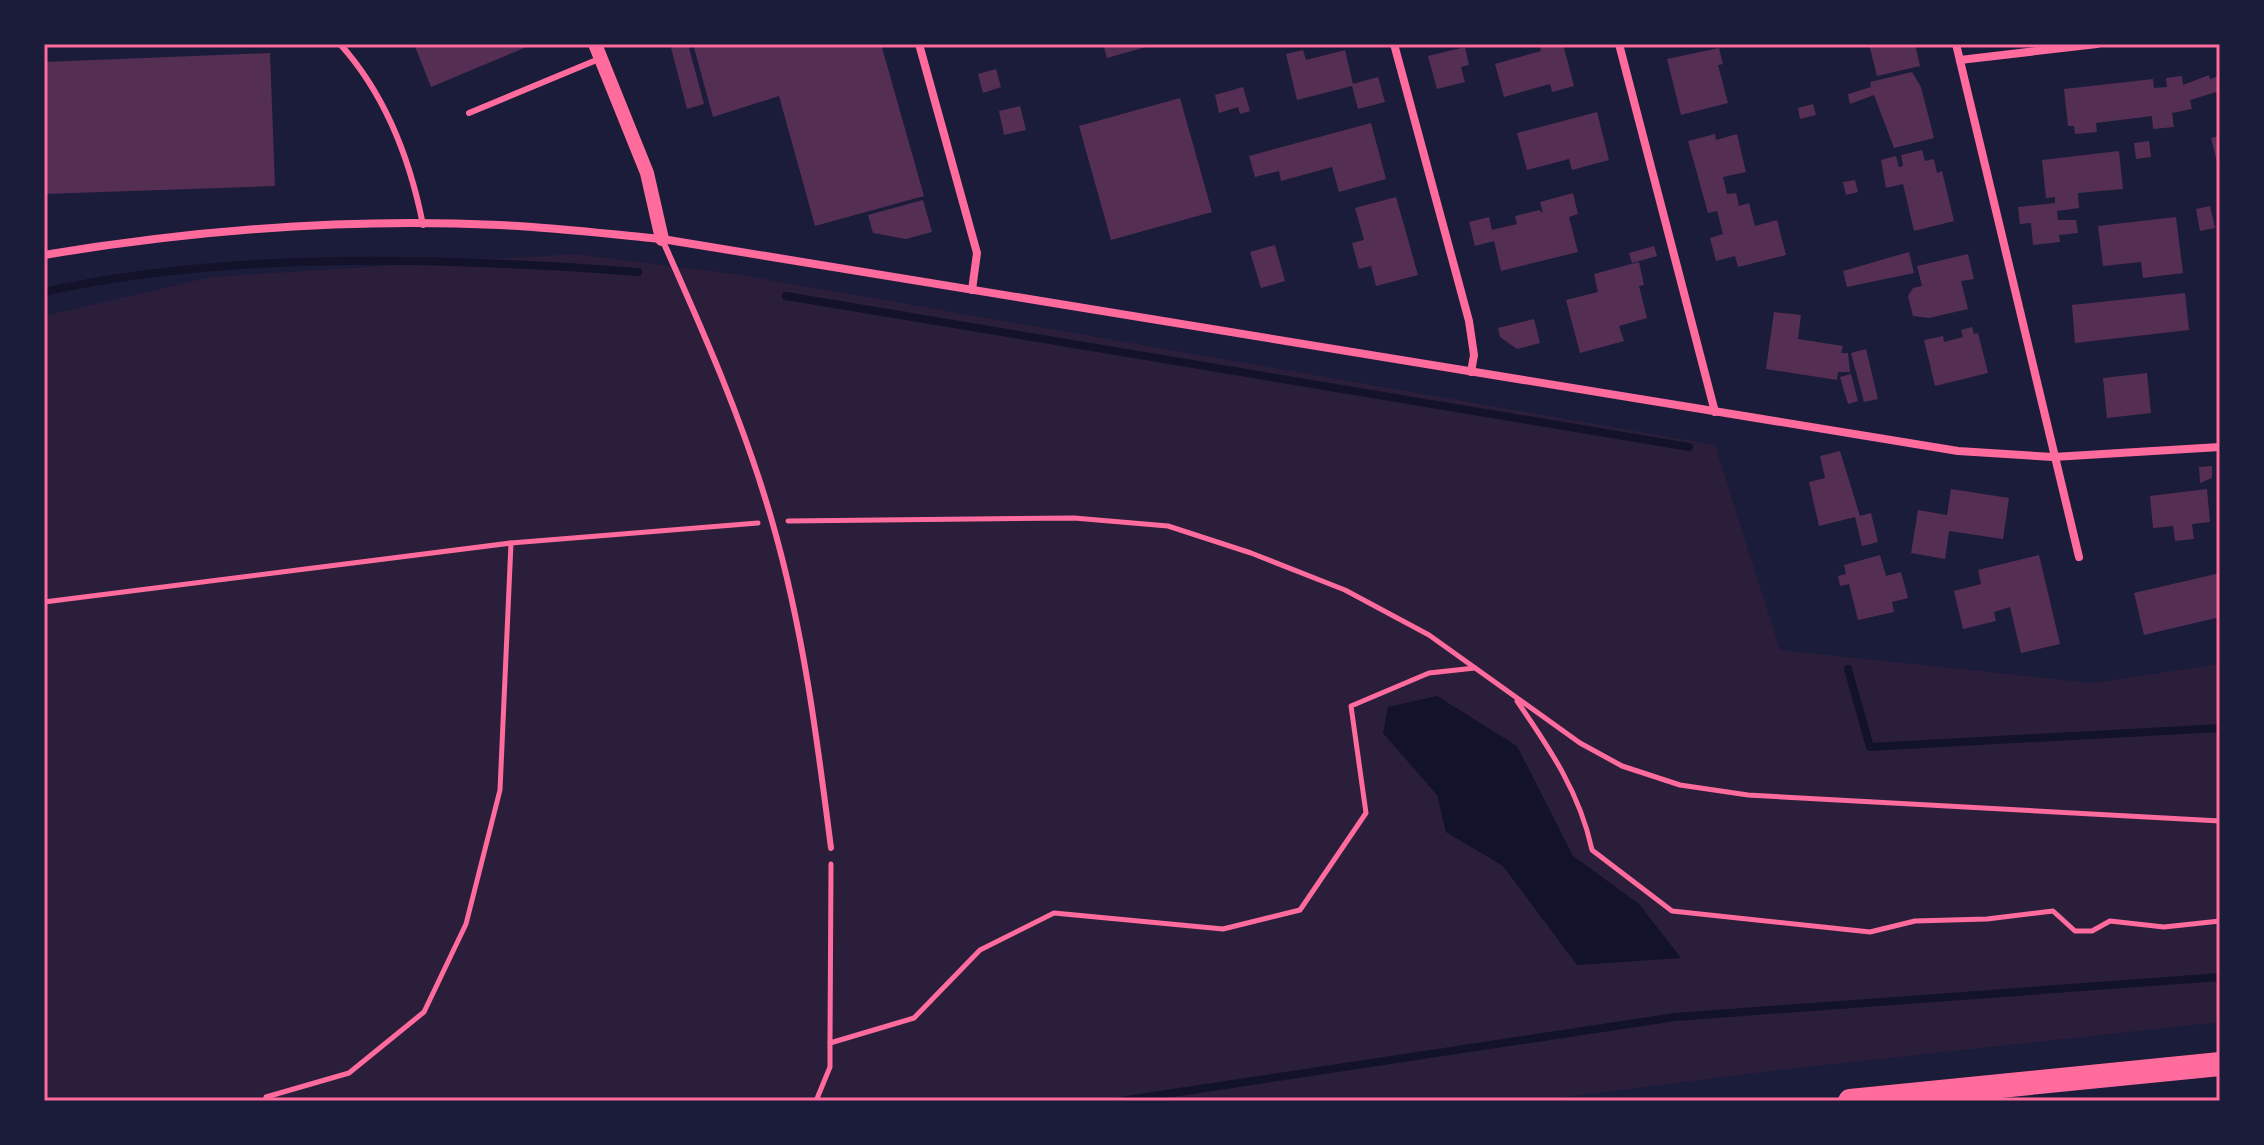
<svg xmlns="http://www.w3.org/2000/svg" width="2264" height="1145" font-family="Rubik,sans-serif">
<rect width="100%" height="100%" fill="#1b1b3a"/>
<!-- green -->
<path fill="#2a1e3b" d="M 575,254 L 735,274 L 1715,445 L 1780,650 L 2092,683 L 2220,664 L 2220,1022 L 1778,1070 L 1533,1101 L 44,1101 L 44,316 L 211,277 Z"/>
<!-- water -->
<path fill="#12122b" d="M 1437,696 L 1517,746 L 1573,856 L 1639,904 L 1681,958 L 1577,965 L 1503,866 L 1446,832 L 1437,795 L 1383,733 L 1388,707 Z"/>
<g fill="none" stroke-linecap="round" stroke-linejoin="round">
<!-- stream -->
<g stroke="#12122b" stroke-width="8">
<path d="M 44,292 C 227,250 450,258 638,272"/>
<path d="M 786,296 L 1689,447"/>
<path d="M 1848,669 L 1870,747 L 2220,728"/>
<path d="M 1120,1101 L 1675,1017 L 2220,977"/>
</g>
</g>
<!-- building -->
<g fill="#542f53">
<path d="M 414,44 L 534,44 L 431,87 Z"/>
<path d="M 670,44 L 688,44 L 704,104 L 687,109 Z"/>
<path d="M 693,44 L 881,44 L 924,196 L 815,226 L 779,96 L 713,117 Z"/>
<path d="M 1103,44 L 1153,44 L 1153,45 L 1107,58 Z"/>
<path d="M 1539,44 L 1563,44 L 1574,86 L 1552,92 L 1550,84 L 1504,97 L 1495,64 L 1541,51 Z"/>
<path d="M 1869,44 L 1915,44 L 1920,66 L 1877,76 Z"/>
<path d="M 1465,47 L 1469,65 L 1461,67 L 1465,82 L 1437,89 L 1428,56 Z"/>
<path d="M 1719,48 L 1723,64 L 1718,65 L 1728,103 L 1681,115 L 1667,59 Z"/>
<path d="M 1303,50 L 1306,60 L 1345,50 L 1353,84 L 1378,77 L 1385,102 L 1358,109 L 1352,86 L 1297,100 L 1286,54 Z"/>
<path d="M 270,53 L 275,186 L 44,194 L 44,62 Z"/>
<path d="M 996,69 L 1001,87 L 983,93 L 978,74 Z"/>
<path d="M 1912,72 L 1921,87 L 1934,138 L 1894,148 L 1874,95 L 1850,104 L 1848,94 L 1871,87 L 1870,82 Z"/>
<path d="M 2209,75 L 2210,79 L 2220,76 L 2220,104 L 2216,92 L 2190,100 L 2192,109 L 2172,113 L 2174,127 L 2153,129 L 2152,116 L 2096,123 L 2097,132 L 2075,134 L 2074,126 L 2068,126 L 2064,89 L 2153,79 L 2154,88 L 2167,87 L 2166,78 L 2182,76 L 2183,85 Z"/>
<path d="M 1243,87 L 1250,111 L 1240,114 L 1238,107 L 1219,113 L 1215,95 Z"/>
<path d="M 1180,98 L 1212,212 L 1111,240 L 1079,126 Z"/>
<path d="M 1813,104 L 1816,115 L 1800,119 L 1798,108 Z"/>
<path d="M 1020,106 L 1026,130 L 1004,135 L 999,111 Z"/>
<path d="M 1597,112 L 1609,160 L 1572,170 L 1569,159 L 1527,170 L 1517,133 Z"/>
<path d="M 1371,123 L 1386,179 L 1339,192 L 1332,167 L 1281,181 L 1279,171 L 1255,177 L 1249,156 Z"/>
<path d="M 1715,134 L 1716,140 L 1737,134 L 1746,172 L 1723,177 L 1727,194 L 1736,193 L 1739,206 L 1749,203 L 1755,226 L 1777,220 L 1786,255 L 1738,267 L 1735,256 L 1716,261 L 1710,238 L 1723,234 L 1717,211 L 1708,213 L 1688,141 Z"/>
<path d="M 2220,136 L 2220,170 L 2219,170 L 2211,138 Z"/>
<path d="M 2149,141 L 2151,157 L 2136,159 L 2134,143 Z"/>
<path d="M 1922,150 L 1925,161 L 1934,159 L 1937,173 L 1942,171 L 1954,221 L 1914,231 L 1903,184 L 1886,188 L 1881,160 L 1896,156 L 1899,167 L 1903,166 L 1901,155 Z"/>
<path d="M 2119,151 L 2123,189 L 2078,193 L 2079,208 L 2057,211 L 2058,220 L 2055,220 L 2076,220 L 2078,233 L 2059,235 L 2060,242 L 2033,245 L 2031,223 L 2020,224 L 2018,207 L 2055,203 L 2055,197 L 2046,198 L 2042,160 Z"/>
<path d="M 1855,180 L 1858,192 L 1846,195 L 1843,182 Z"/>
<path d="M 1573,193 L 1578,214 L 1569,217 L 1578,252 L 1501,271 L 1494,241 L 1475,246 L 1469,222 L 1489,217 L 1492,230 L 1517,224 L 1515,216 L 1539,210 L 1543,213 L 1540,202 Z"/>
<path d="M 1396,197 L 1418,275 L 1376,286 L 1371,266 L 1359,269 L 1352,243 L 1364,240 L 1355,208 Z"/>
<path d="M 923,200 L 932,232 L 906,239 L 873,233 L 868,215 Z"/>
<path d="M 2210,206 L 2215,228 L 2200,231 L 2196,209 Z"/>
<path d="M 2176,217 L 2183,273 L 2143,278 L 2141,262 L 2103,266 L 2098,226 Z"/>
<path d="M 1275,245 L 1285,281 L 1261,288 L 1250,252 Z"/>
<path d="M 1654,246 L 1657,256 L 1632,263 L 1629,253 Z"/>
<path d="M 1909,252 L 1914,273 L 1847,287 L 1843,271 Z"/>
<path d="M 1968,254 L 1974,279 L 1961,281 L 1968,309 L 1929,318 L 1913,316 L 1908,296 L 1913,288 L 1922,286 L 1917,266 Z"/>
<path d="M 1639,262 L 1644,285 L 1639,286 L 1647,318 L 1619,326 L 1624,341 L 1580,353 L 1566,300 L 1598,292 L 1594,274 Z"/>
<path d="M 2185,293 L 2189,330 L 2075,343 L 2072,305 Z"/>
<path d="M 1774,312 L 1801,315 L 1798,339 L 1843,346 L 1841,353 L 1848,353 L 1850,372 L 1838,372 L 1837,380 L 1766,369 Z"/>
<path d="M 1534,319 L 1540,343 L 1517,349 L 1500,337 L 1498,328 Z"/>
<path d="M 1972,327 L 1974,334 L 1978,333 L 1988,373 L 1935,386 L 1924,340 L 1943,336 L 1944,342 L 1963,337 L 1961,330 Z"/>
<path d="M 1866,349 L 1878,399 L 1864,402 L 1851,353 Z"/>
<path d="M 2147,373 L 2151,413 L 2107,418 L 2103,378 Z"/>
<path d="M 1851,374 L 1858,401 L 1848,404 L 1840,377 Z"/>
<path d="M 1840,451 L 1860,516 L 1871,513 L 1878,542 L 1862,546 L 1855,517 L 1819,526 L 1809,482 L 1825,478 L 1820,456 Z"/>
<path d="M 2212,466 L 2212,478 L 2200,483 L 2199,467 Z"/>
<path d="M 1951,489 L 2009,498 L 2003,539 L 1949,531 L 1945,559 L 1911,553 L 1918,510 L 1947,515 Z"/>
<path d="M 2207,489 L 2210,522 L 2192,524 L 2194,539 L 2175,541 L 2173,526 L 2153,528 L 2150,496 Z"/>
<path d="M 1880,555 L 1886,576 L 1901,572 L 1908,598 L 1892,602 L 1894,612 L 1858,620 L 1849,584 L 1840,586 L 1838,576 L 1846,574 L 1844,565 Z"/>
<path d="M 2039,555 L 2060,644 L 2021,653 L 2010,607 L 1994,612 L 1996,621 L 1963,629 L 1954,591 L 1981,584 L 1978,570 Z"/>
<path d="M 2220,573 L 2220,617 L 2144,635 L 2134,593 Z"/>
</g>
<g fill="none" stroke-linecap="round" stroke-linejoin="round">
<!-- path -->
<g stroke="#ff6b9d" stroke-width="5">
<path d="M 788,521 L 1074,518 L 1168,526 L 1251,553 L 1345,590 L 1429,635 L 1580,743 L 1622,766 L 1680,785 L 1748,795 L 2220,821"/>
<path d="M 44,602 L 511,543 L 758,523"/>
<path d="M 1517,701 C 1550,749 1580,793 1592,850 L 1672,911 L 1870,932 L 1915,921 L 1987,919 L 2053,911 L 2075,931 L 2092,931 L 2110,921 L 2164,927 L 2220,921"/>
<path d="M 830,1043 L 831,864"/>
<path d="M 266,1101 L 266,1097 L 349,1073 L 424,1012 L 466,924 L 500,790 L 511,543"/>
<path d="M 816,1101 L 830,1067 L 830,1043 L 914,1018 L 980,950 L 1054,913 L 1223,929 L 1300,910 L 1366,813 L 1351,706 L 1429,673 L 1475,668"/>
</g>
<!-- service -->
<g stroke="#ff6b9d" stroke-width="6">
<path d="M 340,44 C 385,94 410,159 423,225"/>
<path d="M 469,113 L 599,59"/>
<path d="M 662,239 C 703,331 744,423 772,521 C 803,628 817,738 831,848"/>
</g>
<!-- minor -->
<g stroke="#ff6b9d" stroke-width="8">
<path d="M 919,44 L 977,253 L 972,290"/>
<path d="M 1394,44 L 1469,321 L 1474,355 L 1471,372"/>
<path d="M 1619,44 L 1715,412"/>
<path d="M 1956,44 L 2079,557"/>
<path d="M 1960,60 L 2097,44"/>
<path d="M 44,255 C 194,230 347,218 499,225 C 553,227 608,234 662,239 L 1958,451 L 2053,457 L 2220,447"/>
</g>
<!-- tertiary -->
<path stroke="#ff6b9d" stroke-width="14" d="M 595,44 L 647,173 L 662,239"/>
<!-- motorway -->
<path stroke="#ff6b9d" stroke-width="24" d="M 1850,1101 L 2220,1064"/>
</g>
<!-- border -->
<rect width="2264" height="1145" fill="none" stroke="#1b1b3a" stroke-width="92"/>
<rect x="46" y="46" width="2172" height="1053" fill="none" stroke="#ff6b9d" stroke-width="3"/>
</svg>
